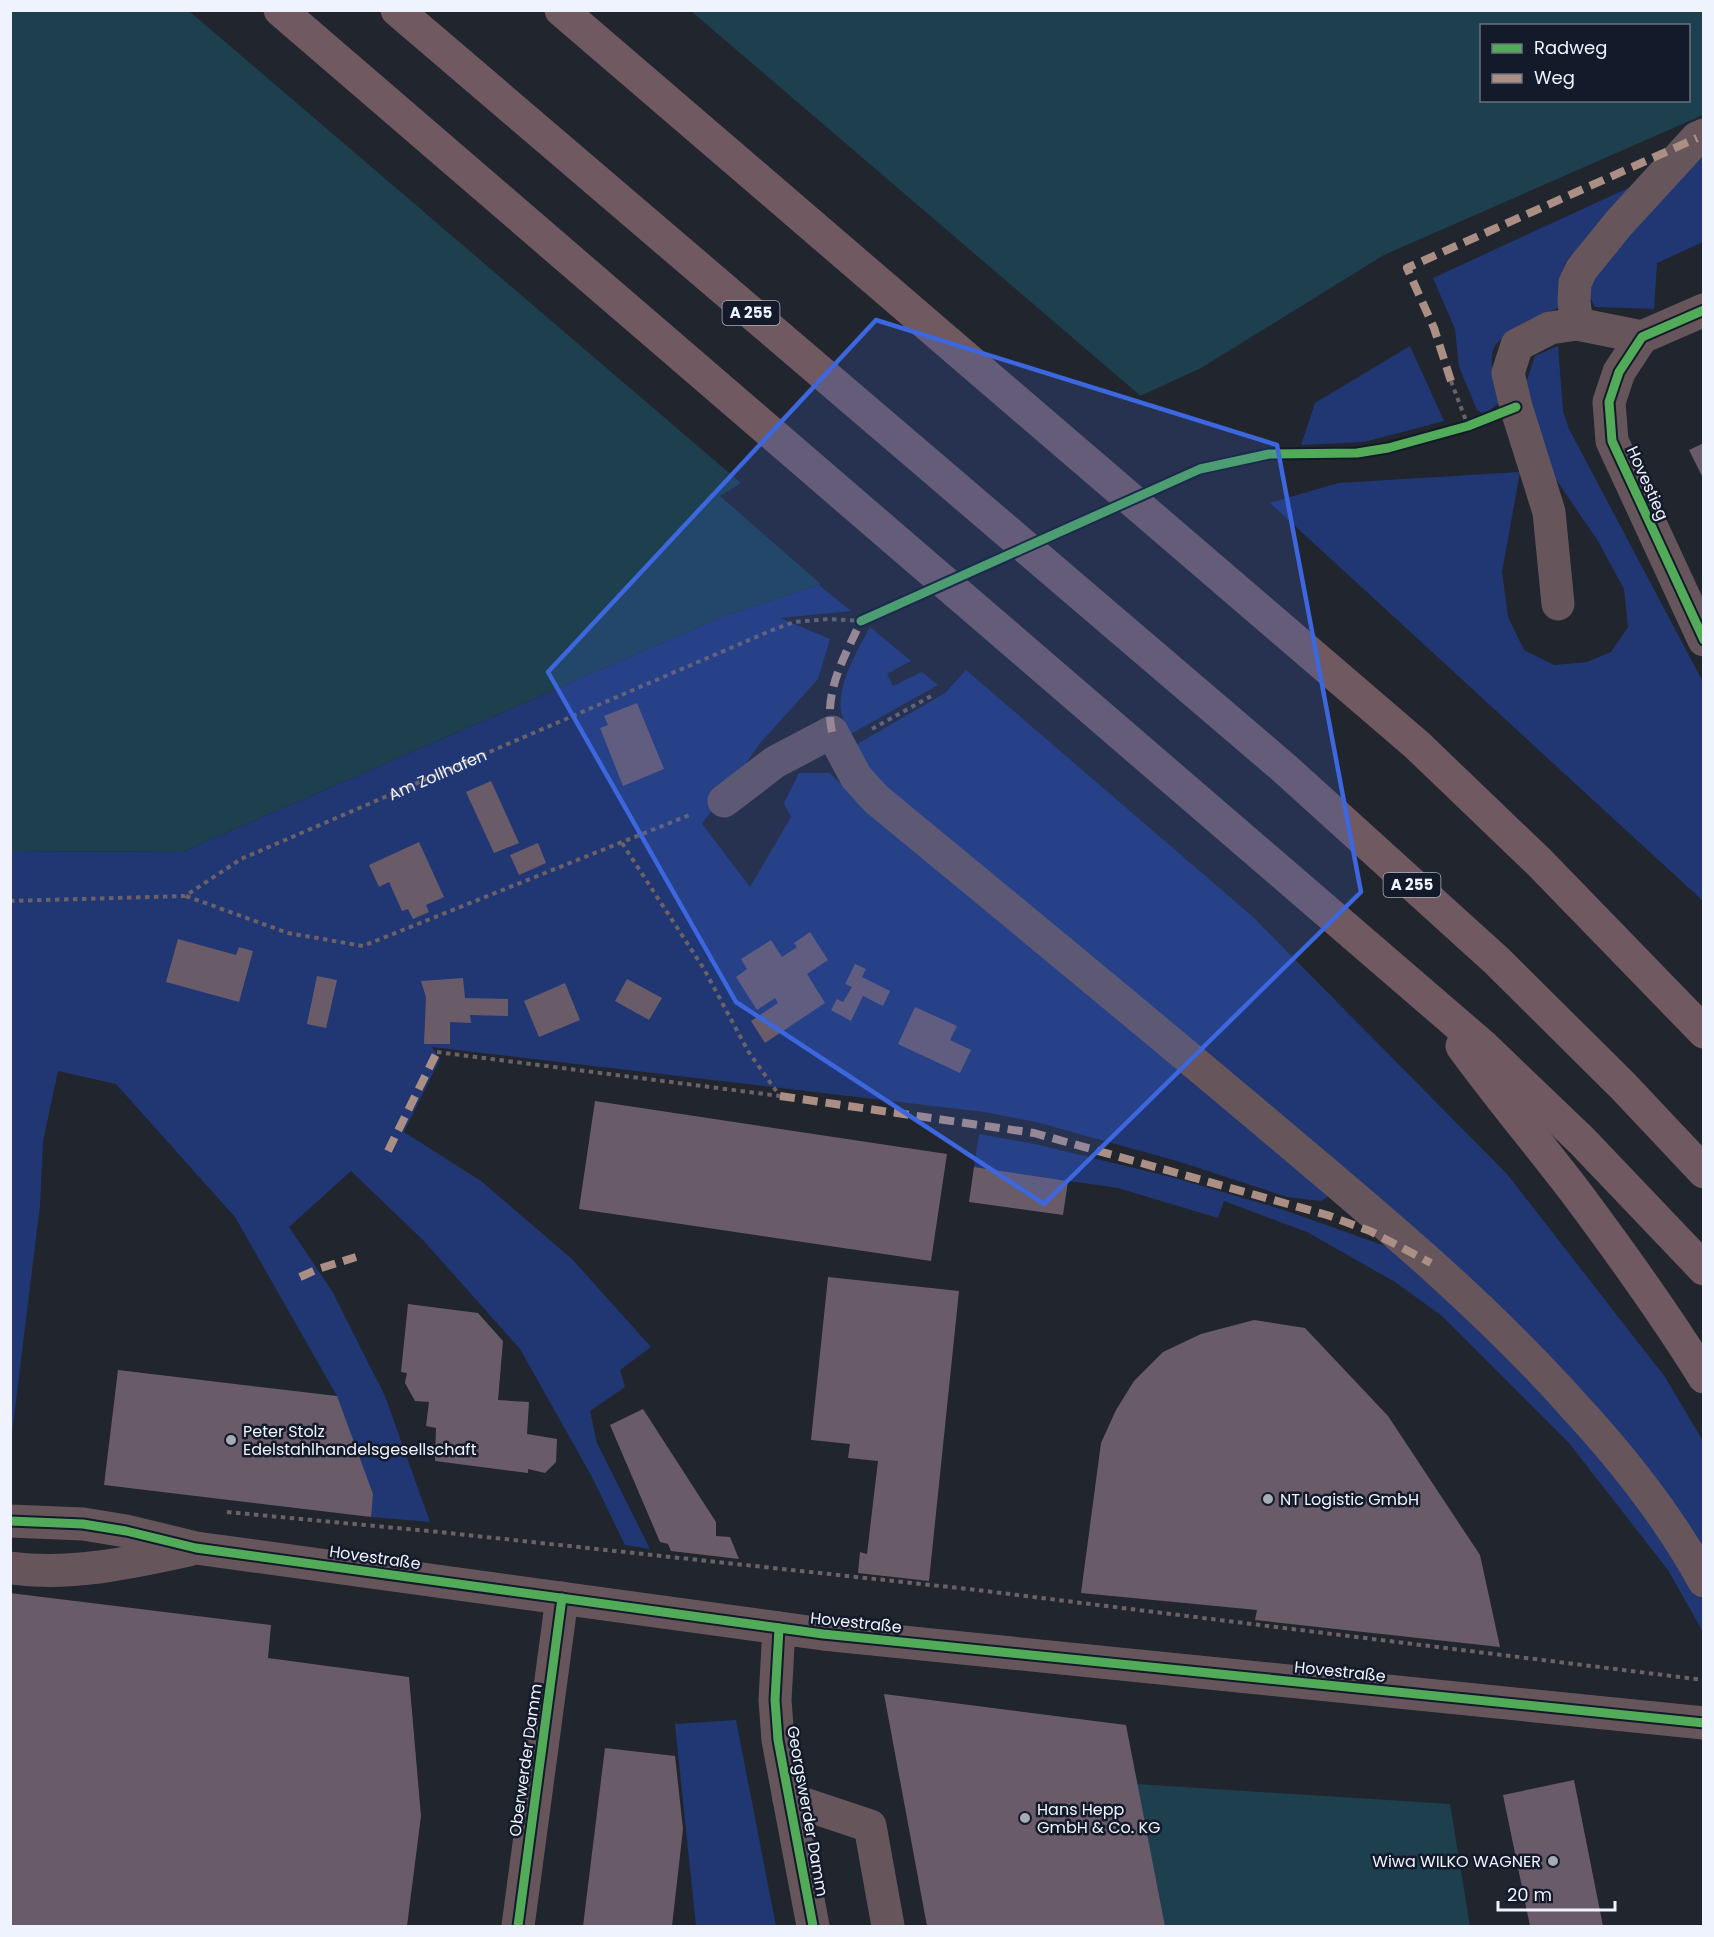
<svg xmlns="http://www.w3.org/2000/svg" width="1714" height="1937" font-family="Poppins,sans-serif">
<rect width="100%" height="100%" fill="#21252e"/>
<!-- green -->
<g fill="#213774">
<path d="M 1703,155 L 1703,242 L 1657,263 L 1654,309 L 1595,307 C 1587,294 1588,283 1593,270 Z"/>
<path d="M 1639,183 L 1565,263 L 1560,279 L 1565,305 C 1545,314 1496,330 1492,354 C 1490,370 1497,386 1501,401 L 1490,410 L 1482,413 L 1477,410 L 1459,367 L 1455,329 L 1433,278 Z"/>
<path d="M 1410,346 L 1444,421 L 1364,442 L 1301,445 L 1315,403 Z"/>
<path d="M 1558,346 L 1563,411 L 1569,429 L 1703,682 L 1703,901 L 1270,503 L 1338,483 L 1520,472 L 1502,572 L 1508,617 L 1524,650 L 1554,665 L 1587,662 L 1611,652 L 1628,627 L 1624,589 L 1598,541 L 1553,475 L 1526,383 L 1535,356 Z"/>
<path d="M 819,585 L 851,611 L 780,618 L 830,639 L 818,679 L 761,742 L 702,824 L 750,887 L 791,817 L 784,803 L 799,773 L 830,773 L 856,800 L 1329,1196 L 1321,1201 L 1287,1197 L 1177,1161 L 1036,1122 L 984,1112 L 432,1047 L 440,1059 L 404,1132 L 481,1181 L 572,1259 L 651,1347 L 620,1370 L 625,1387 L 590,1411 L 597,1443 L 650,1549 L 625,1545 L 592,1477 L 520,1349 L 423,1240 L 351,1171 L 289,1227 L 332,1291 L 385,1396 L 430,1522 L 371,1517 L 337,1396 L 235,1217 L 116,1084 L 58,1071 L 43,1141 L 40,1205 L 11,1442 L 11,851 L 182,852 L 724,616 Z"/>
<path d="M 870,627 L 911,661 L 887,674 L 893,686 L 922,672 L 938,685 L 849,735 C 847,728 843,719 841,712 C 837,684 857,651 870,627 Z"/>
<path d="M 966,670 L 1252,916 L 1507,1174 L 1665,1377 L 1703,1441 L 1703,1556 L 1671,1501 L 904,805 L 874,775 L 854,746 L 945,693 Z"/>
<path d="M 979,1134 L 1035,1144 L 1175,1178 L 1284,1210 L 1391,1248 L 1452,1302 L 1604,1459 L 1681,1561 L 1703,1601 L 1703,1632 L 1668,1570 L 1569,1443 L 1442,1316 L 1395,1282 L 1307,1232 L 1224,1201 L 1218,1218 L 1118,1188 L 974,1167 Z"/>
<path d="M 736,1720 L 776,1926 L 696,1926 L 675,1724 Z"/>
</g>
<!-- water -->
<g fill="#1d3f4e" fill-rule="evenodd">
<path d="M 11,11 L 1703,11 L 1703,115 L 1384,255 L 1201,368 L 969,475 L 819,585 L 724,616 L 182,852 L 11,851 ZM 1482,26 L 1688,26 L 1688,100 L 1482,100 Z"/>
<path d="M 1137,1784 L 1450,1804 L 1470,1926 L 1165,1926 Z"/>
</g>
<!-- pier -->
<path fill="#21252e" d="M 189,11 L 691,11 L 1143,398 L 970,478 L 823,586 L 720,496 L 741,483 Z"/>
<!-- building -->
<g fill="#6a5b69">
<path d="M 1704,443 L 1704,480 L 1689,450 Z"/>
<path d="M 637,703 L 664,769 L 623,786 L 600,728 L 608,725 L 604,716 Z"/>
<path d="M 491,781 L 519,843 L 494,853 L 466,792 Z"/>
<path d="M 419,842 L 444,897 L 426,905 L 429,912 L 413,919 L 408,909 L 402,911 L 389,882 L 379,887 L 369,865 Z"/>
<path d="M 538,843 L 546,863 L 519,875 L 510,855 Z"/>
<path d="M 810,932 L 828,960 L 807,974 L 825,1003 L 765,1043 L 751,1021 L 778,1003 L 775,998 L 757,1010 L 736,977 L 747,969 L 741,959 L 771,940 L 782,957 L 797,947 L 794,943 Z"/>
<path d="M 178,939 L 236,955 L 239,947 L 253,951 L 239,1002 L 166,982 Z"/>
<path d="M 855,964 L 866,969 L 862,977 L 890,991 L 883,1006 L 863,996 L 851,1021 L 831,1010 L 837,999 L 843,1002 L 852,987 L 845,984 Z"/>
<path d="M 317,976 L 337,980 L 326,1028 L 307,1024 Z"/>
<path d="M 463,978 L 465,998 L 508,999 L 508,1016 L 470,1015 L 471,1023 L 450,1022 L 450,1044 L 424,1044 L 426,997 L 421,981 Z"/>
<path d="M 627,979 L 662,998 L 649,1020 L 615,1001 Z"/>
<path d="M 565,983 L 580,1020 L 539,1037 L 524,1001 Z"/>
<path d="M 915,1007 L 957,1026 L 950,1040 L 971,1050 L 960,1073 L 898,1044 Z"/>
<path d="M 595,1101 L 947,1154 L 931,1261 L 579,1209 Z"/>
<path d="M 974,1167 L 1068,1181 L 1063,1215 L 969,1202 Z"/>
<path d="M 828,1277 L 959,1291 L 929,1581 L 858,1573 L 860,1552 L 867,1554 L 878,1461 L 848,1458 L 850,1444 L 811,1440 Z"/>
<path d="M 408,1304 L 478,1313 L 503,1341 L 498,1400 L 529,1402 L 527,1434 L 557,1439 L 556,1462 L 545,1473 L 528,1469 L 528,1473 L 435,1461 L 436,1428 L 426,1426 L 429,1402 L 415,1401 L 405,1383 L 407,1373 L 401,1372 Z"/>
<path d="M 1254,1320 L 1305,1328 L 1388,1416 L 1480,1555 L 1500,1647 L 1255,1620 L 1257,1610 L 1081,1593 L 1101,1443 L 1116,1410 L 1134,1381 L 1163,1352 L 1201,1334 Z"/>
<path d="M 118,1370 L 337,1396 L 373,1494 L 371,1517 L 104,1485 Z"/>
<path d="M 643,1409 L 716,1522 L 716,1536 L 730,1537 L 739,1559 L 671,1551 L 668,1544 L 660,1542 L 610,1425 Z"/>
<path d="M 10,1593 L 271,1625 L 268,1658 L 409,1677 L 421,1816 L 407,1926 L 10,1926 Z"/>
<path d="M 884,1694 L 1126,1725 L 1165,1926 L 927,1926 Z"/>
<path d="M 605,1748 L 675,1756 L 683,1829 L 672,1926 L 583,1926 Z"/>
<path d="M 1574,1780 L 1603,1926 L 1530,1926 L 1503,1795 Z"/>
</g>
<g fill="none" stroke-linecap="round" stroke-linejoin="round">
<!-- path -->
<g stroke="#6b6166" stroke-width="4" stroke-dasharray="4.5 4.5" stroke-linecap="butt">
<path d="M 1451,381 L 1468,426"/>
<path d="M 872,729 L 933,695"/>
<path d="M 622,843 L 704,969 L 748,1051 L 779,1095"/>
<path d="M 186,896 L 288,933 L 363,946 L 692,814"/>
<path id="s1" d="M 10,901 L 185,896 L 241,859 L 770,631 L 794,622 L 829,619 L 861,621"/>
<path d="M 437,1052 L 780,1096"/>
<path d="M 227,1512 L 439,1532 L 977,1590 L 1704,1680"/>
</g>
<!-- minor -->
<g stroke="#66565b" stroke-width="33">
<path d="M 1577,324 L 1574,302 L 1575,283 L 1581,270 L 1619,223 L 1697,138 L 1704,135"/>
<path d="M 1642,337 L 1619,372 L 1609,402 L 1612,441 L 1704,640"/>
<path d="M 1642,337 L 1704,310"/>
<path d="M 1558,604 L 1549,512 L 1516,407 L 1508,373 L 1517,345 L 1550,328 L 1577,324 L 1642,337"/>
<path d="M 724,801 L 775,762 L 832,732 L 856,777 L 876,799 C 1012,911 1148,1023 1283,1137 C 1384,1222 1486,1307 1574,1406 C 1624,1460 1669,1517 1704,1581"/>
<path d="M 10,1521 L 83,1524 L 126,1531 L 196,1548 L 823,1634 L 1704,1723"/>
<path d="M 10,1568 C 71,1576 130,1563 189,1550"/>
<path d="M 779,1628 L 775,1700 L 778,1740 L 813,1926"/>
<path d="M 789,1799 L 870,1826 L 888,1926"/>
<path d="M 518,1926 L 562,1598"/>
</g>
<!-- highway -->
<g stroke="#705961" stroke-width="33">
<path d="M 280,10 L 1483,1046 L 1582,1141 L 1704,1269"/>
<path d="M 397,10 L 1284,768 L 1496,960 L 1623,1086 L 1704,1172"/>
<path d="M 561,10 L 1417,745 L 1539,862 L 1704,1032"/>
<path d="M 1462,1046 C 1499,1097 1539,1144 1577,1194 C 1621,1253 1665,1314 1704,1377"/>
</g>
<!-- quiet -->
<g stroke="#ac8f84" stroke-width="8" stroke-dasharray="15 8" stroke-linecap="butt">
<path d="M 1451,381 L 1434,328 L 1407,268 L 1697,138"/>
<path d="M 832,732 C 823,692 845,656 861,621 L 864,619"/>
<path d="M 780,1096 L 1034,1133 L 1327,1215 L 1370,1231 L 1431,1263"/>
<path d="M 388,1151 L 437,1052"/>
<path d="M 300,1277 L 318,1269 L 356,1257"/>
</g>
<defs>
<g id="cycleway">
<path d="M 1704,310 L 1642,337 L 1619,372 L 1609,402 L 1612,441 L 1704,640"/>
<path d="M 861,621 L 1200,469 L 1269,454 L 1357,453 L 1388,448 L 1468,426 L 1516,407"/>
<path d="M 10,1521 L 83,1524 L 126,1531 L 196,1548 L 823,1634 L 1704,1723"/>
<path d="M 779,1628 L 775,1700 L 778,1740 L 813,1926"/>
<path d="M 518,1926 L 562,1598"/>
</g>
</defs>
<!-- cycleway casing -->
<use href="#cycleway" stroke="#131a29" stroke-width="13"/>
<!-- cycleway -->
<use href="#cycleway" stroke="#51ab58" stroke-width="9"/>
</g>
<!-- marked area -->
<path fill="#3c67de" fill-opacity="0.2" stroke="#3c67de" stroke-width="4.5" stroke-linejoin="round" d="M 876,320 L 1277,445 L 1361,892 L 1044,1204 L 736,1002 L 548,672 Z"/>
<!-- markers -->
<g fill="#a6abb5" stroke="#131a29" stroke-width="2">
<circle cx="231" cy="1440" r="6"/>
<circle cx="1268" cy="1499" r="6"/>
<circle cx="1025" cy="1818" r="6"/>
<circle cx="1553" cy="1861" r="6"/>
</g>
<g text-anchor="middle" stroke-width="5" stroke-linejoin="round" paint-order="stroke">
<!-- shield labels -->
<g fill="#131a29" stroke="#acb2be" stroke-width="1.5">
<rect x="722.5" y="301" width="57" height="24" rx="4.5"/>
<rect x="1383.5" y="873" width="57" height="24" rx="4.5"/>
</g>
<g font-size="15" font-weight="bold" fill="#eef3fe">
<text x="751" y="318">A 255</text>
<text x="1412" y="890">A 255</text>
</g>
<!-- street labels -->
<g font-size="16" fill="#eef3fe" stroke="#131a29">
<text transform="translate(1648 483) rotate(66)" y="6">Hovestieg</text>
<text dy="6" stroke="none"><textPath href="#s1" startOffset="456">Am Zollhafen</textPath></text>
<text transform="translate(375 1557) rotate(8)" y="6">Hovestraße</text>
<text transform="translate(856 1622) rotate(6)" y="6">Hovestraße</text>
<text transform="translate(1340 1671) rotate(6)" y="6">Hovestraße</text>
<text transform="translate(525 1760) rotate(-82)" y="6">Oberwerder Damm</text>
<text transform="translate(808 1811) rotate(80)" y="6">Georgswerder Damm</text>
</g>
<!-- poi labels -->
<g font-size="16" fill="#eef3fe" stroke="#131a29" text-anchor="start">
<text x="243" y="1437">Peter Stolz<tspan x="243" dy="18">Edelstahlhandelsgesellschaft</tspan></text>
<text x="1280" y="1505">NT Logistic GmbH</text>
<text x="1037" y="1815">Hans Hepp<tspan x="1037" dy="18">GmbH &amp; Co. KG</tspan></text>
<text x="1541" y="1867" text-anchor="end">Wiwa WILKO WAGNER</text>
</g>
</g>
<!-- border -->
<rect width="1714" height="1937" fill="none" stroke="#eef3fe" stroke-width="24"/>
<!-- legend -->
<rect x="1480" y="24" width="210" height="78" fill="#131a29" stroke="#6b717e" stroke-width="1.5"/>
<rect x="1492" y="44" width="30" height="9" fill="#51ab58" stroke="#6b717e" stroke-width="1.5"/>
<text x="1534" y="54" font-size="18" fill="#eef3fe">Radweg</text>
<rect x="1492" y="74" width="30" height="9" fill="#ac8f84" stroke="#6b717e" stroke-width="1.5"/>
<text x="1534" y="84" font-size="18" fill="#eef3fe">Weg</text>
<!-- scale -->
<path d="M1498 1901v9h117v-9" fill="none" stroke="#eef3fe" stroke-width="3"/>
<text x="1507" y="1901" font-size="18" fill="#eef3fe" stroke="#131a29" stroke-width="4.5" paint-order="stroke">20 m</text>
</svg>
